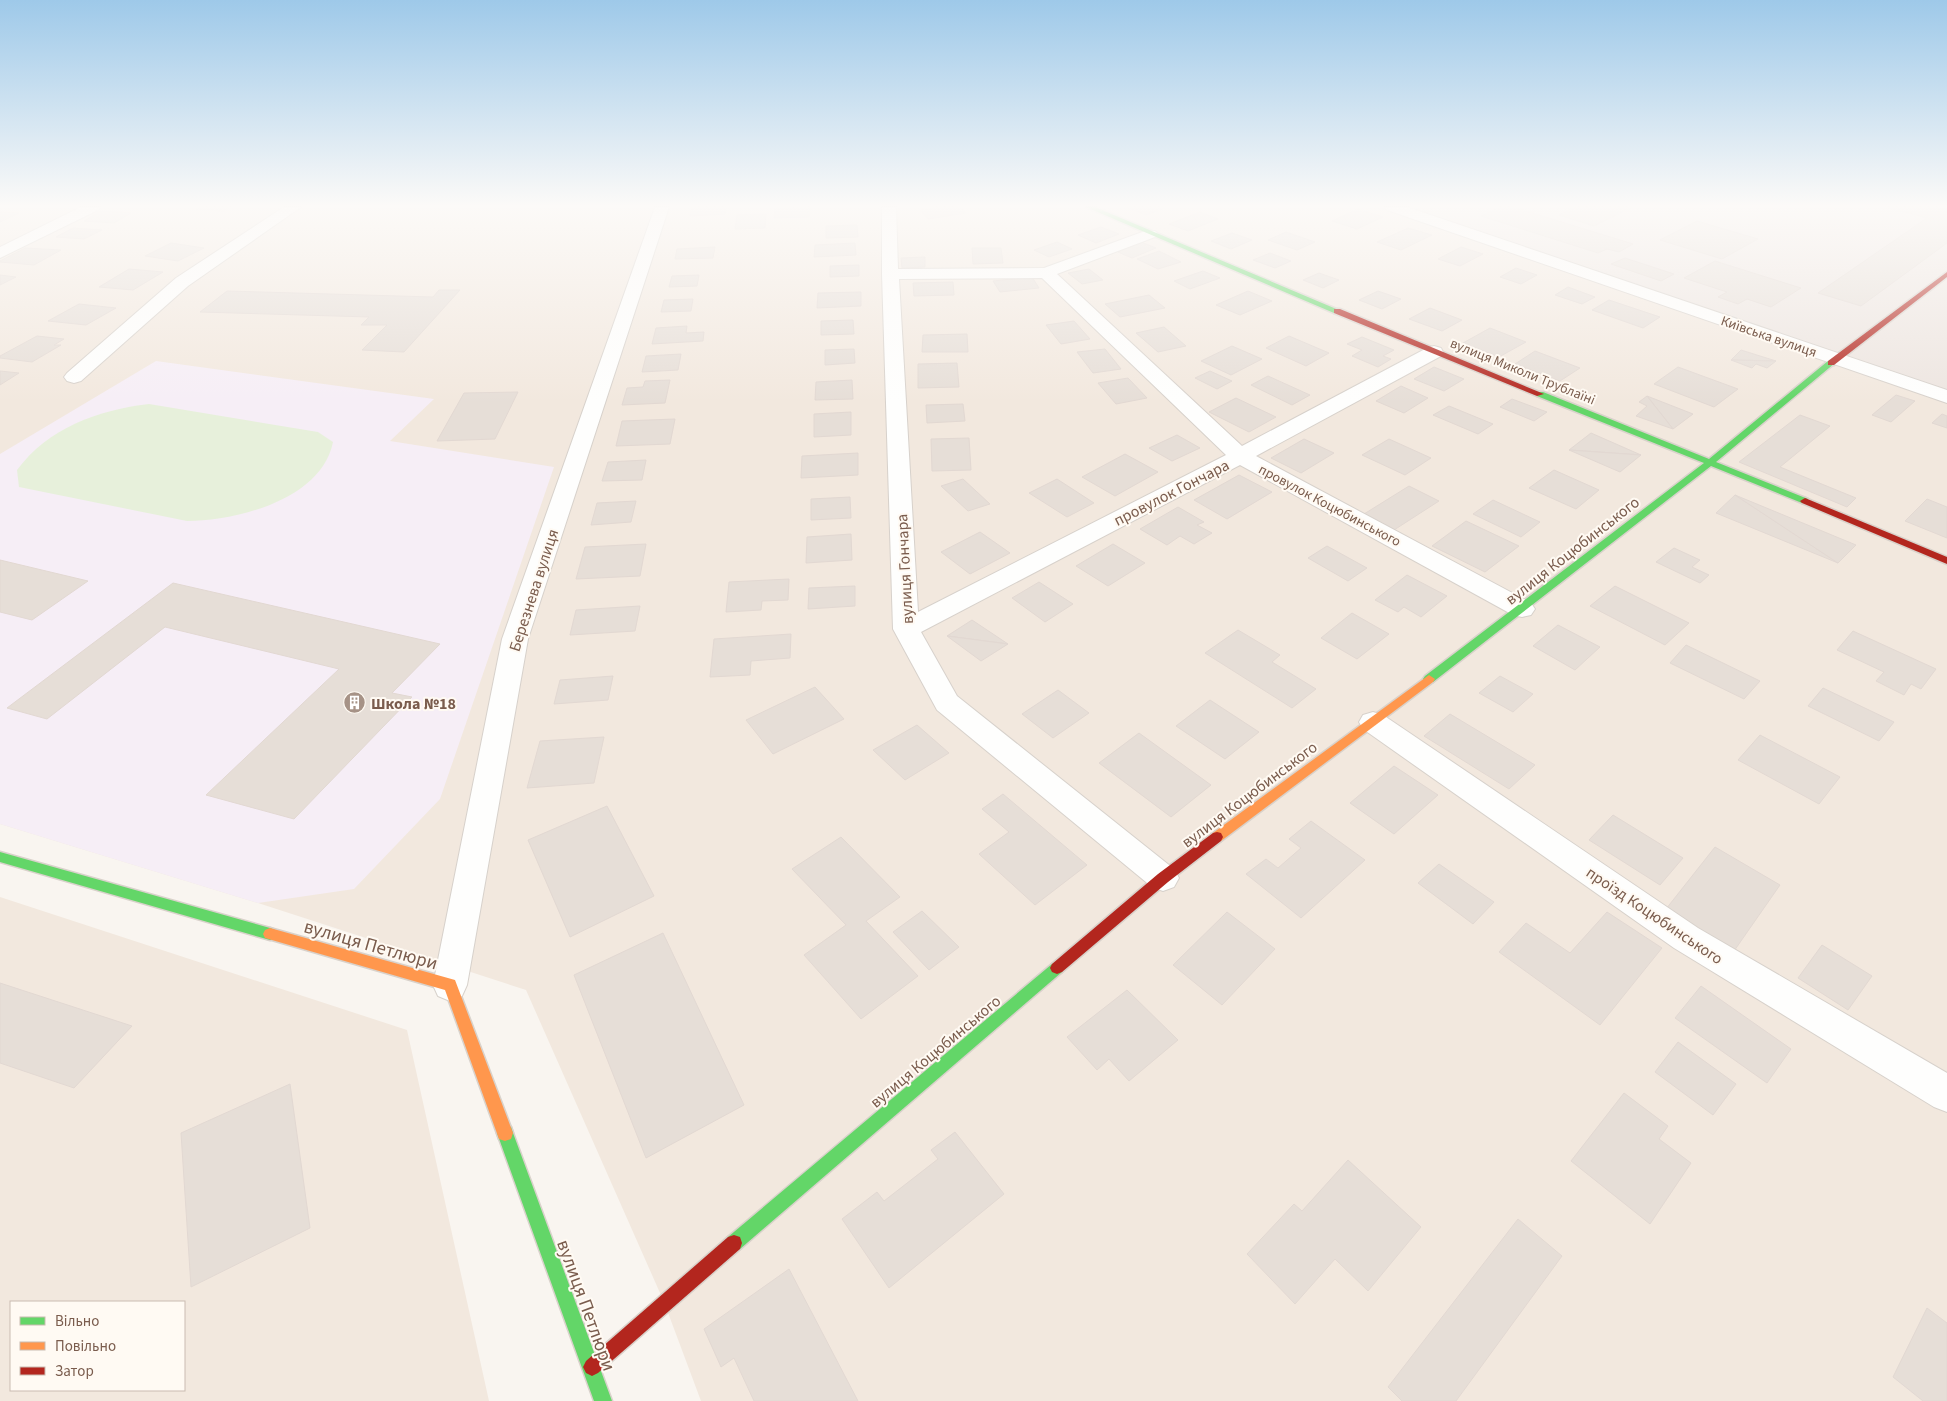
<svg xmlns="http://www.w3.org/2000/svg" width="1947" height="1401" font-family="'Source Sans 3',sans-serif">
<rect width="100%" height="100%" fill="#f9f5f0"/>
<!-- residential -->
<g fill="#f2e8de" fill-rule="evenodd">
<path d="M 0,207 L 1403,207 L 1947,394 L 1947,1401 L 701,1401 L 664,1302 L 526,990 L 258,903 L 0,824 Z"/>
<path d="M 0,897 L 407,1030 L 489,1401 L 0,1401 ZM 11,1302 L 184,1302 L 184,1390 L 11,1390 Z"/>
</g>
<!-- industrial -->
<path fill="#ede5e0" d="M 1403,207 L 1947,207 L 1947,394 Z"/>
<!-- education -->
<path fill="#f6eef6" d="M 156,361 L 434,399 L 390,441 L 554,467 L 440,799 L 354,889 L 258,903 L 0,824 L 0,454 Z"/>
<!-- green -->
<path fill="#e7f0db" d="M 149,404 L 318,432 L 333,442 C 322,499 237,521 187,521 L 19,487 L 17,470 C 48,428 98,410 149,404 Z"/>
<!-- building -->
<g fill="#e6ded7" stroke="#e2d8d2">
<path d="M 200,207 L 231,207 L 224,211 L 196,209 Z"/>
<path d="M 692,207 L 726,207 L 725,214 L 690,216 Z"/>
<path d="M 810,207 L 809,217 L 774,218 L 775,208 Z"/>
<path d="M 932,207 L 960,207 L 966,213 L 928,219 L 920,210 L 933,209 Z"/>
<path d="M 1127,207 L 1165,207 L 1165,208 L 1146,215 Z"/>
<path d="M 1500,207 L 1513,207 L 1633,244 L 1619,252 L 1607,249 L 1598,253 L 1481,216 Z"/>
<path d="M 1575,207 L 1632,207 L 1594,226 L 1559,215 Z"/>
<path d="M 1886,207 L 1937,207 L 1947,210 L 1947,243 L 1861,306 L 1818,293 L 1927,218 Z"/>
<path d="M 1358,209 L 1383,217 L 1357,229 L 1332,221 Z"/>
<path d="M 101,211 L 131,213 L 114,223 L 84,221 Z"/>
<path d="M 0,212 L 19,213 L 0,222 Z"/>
<path d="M 1200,212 L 1218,219 L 1188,231 L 1169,224 Z"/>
<path d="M 766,214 L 765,228 L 735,229 L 737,215 Z"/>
<path d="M 1697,221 L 1758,239 L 1722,259 L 1660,240 Z"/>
<path d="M 857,225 L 858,237 L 826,238 L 826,226 Z"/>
<path d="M 1101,227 L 1119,234 L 1096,243 L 1078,235 Z"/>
<path d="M 73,228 L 102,230 L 84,239 L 56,237 Z"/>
<path d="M 1408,228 L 1432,235 L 1401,250 L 1377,242 Z"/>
<path d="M 1286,232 L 1315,242 L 1297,250 L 1268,240 Z"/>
<path d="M 1232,233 L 1252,240 L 1231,249 L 1211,241 Z"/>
<path d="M 1057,242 L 1072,249 L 1049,257 L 1034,250 Z"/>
<path d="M 1141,242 L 1156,248 L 1132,258 L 1118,252 Z"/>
<path d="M 171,243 L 204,248 L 178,261 L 145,256 Z"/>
<path d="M 855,243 L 856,255 L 814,257 L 815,245 Z"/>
<path d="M 715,247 L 713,258 L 675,259 L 677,249 Z"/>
<path d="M 1461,247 L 1483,254 L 1460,266 L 1438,259 Z"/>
<path d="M 25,248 L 61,250 L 34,265 L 0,262 L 0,261 Z"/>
<path d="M 972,248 L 1001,248 L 1003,263 L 973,264 Z"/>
<path d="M 1159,251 L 1181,262 L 1158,269 L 1137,259 Z"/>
<path d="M 1270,253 L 1291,261 L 1275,268 L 1253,260 Z"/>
<path d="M 925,257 L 925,267 L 902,268 L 901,258 Z"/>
<path d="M 1625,258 L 1674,274 L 1661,281 L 1611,264 Z"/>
<path d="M 1715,261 L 1801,288 L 1771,307 L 1747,299 L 1738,304 L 1718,297 L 1727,292 L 1684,278 Z"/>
<path d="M 859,265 L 859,276 L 830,277 L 830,266 Z"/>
<path d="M 1516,268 L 1537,275 L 1521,284 L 1500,277 Z"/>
<path d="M 129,269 L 163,272 L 133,290 L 99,287 Z"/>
<path d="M 1089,269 L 1103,280 L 1082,284 L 1068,273 Z"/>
<path d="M 1203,271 L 1220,278 L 1190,289 L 1174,281 Z"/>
<path d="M 1319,273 L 1339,280 L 1323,288 L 1303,280 Z"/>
<path d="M 0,275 L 16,277 L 0,285 Z"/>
<path d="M 699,275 L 697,286 L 669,287 L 672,276 Z"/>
<path d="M 1032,277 L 1039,288 L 1000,292 L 993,281 Z"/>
<path d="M 953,282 L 954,295 L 914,296 L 913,283 Z"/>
<path d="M 1568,287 L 1595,297 L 1582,304 L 1555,295 Z"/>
<path d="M 439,290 L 460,290 L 404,352 L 362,350 L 387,325 L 361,325 L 369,317 L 200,312 L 227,291 L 433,297 Z"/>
<path d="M 1248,291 L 1272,301 L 1240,315 L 1216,305 Z"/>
<path d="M 1378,291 L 1401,299 L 1382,309 L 1359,300 Z"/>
<path d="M 861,292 L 861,306 L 817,308 L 818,293 Z"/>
<path d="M 1149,295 L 1165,308 L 1120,317 L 1105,304 Z"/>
<path d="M 693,299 L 691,311 L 661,312 L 664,300 Z"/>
<path d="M 1609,300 L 1660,317 L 1643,328 L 1592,310 Z"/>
<path d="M 79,304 L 116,308 L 86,325 L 48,321 Z"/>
<path d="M 1430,308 L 1462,320 L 1442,331 L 1409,319 Z"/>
<path d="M 853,320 L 854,334 L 821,335 L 821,321 Z"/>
<path d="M 1074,321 L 1090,339 L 1061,344 L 1046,325 Z"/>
<path d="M 687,326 L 686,333 L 704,332 L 703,341 L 652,344 L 656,328 Z"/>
<path d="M 1164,327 L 1186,346 L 1158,352 L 1136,333 Z"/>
<path d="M 1490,328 L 1526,342 L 1499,357 L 1463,343 Z"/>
<path d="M 967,334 L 968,352 L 922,352 L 923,335 Z"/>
<path d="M 37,336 L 64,339 L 54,345 L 61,345 L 32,362 L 0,358 L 0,356 Z"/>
<path d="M 1289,336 L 1329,353 L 1306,366 L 1266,348 Z"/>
<path d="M 1362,337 L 1394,350 L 1383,356 L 1391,359 L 1378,367 L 1352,356 L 1362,350 L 1347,344 Z"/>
<path d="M 1232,346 L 1262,359 L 1231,375 L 1201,361 Z"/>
<path d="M 854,349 L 855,363 L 825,365 L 825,350 Z"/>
<path d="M 1105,349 L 1121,369 L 1093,373 L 1077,352 Z"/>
<path d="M 1741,350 L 1776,361 L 1731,360 Z"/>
<path d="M 1535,351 L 1580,368 L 1560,381 L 1515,364 Z"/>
<path d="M 681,354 L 678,370 L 642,372 L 646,356 Z"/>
<path d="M 1731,360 L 1776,361 L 1767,368 L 1756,364 L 1752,368 Z"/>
<path d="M 957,363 L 959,387 L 918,388 L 918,364 Z"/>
<path d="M 1434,367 L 1464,379 L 1444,391 L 1414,379 Z"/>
<path d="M 1678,367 L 1738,389 L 1714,407 L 1654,384 Z"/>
<path d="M 0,371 L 19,373 L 0,385 Z"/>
<path d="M 1210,371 L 1232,381 L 1217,389 L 1195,378 Z"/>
<path d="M 1268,376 L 1310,395 L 1292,405 L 1251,385 Z"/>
<path d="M 1128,378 L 1147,398 L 1116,404 L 1098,383 Z"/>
<path d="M 670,380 L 665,403 L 622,405 L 627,388 L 643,387 L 645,381 Z"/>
<path d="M 852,380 L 853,399 L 815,400 L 816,382 Z"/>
<path d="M 1401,386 L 1428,398 L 1404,413 L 1376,401 Z"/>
<path d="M 518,392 L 495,439 L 437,441 L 464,393 Z"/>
<path d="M 1896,395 L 1915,401 L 1891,422 L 1872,415 Z"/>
<path d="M 1647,396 L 1693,414 L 1673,429 Z"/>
<path d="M 1647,396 L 1673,429 L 1636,416 L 1647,406 L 1639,402 Z"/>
<path d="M 1236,398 L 1276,417 L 1249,432 L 1209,412 Z"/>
<path d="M 1512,399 L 1547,412 L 1534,421 L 1500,407 Z"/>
<path d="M 963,404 L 965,421 L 927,423 L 926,405 Z"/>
<path d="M 1449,406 L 1493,424 L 1478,434 L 1433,415 Z"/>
<path d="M 851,412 L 851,435 L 814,437 L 814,414 Z"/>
<path d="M 1942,414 L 1947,416 L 1947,428 L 1932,423 Z"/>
<path d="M 1800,415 L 1830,426 L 1780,467 L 1856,498 L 1847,507 L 1739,462 Z"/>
<path d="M 675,419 L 670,444 L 616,446 L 622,421 Z"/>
<path d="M 1591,433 L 1641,455 L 1569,450 Z"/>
<path d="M 1177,435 L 1200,448 L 1172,461 L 1149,448 Z"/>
<path d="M 969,438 L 971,470 L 932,471 L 931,439 Z"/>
<path d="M 1304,439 L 1334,453 L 1301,473 L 1271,458 Z"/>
<path d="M 1389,439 L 1431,458 L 1405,475 L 1362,455 Z"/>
<path d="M 1569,450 L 1641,455 L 1620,472 Z"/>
<path d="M 858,453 L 858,475 L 801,478 L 802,456 Z"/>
<path d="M 1125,454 L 1158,472 L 1115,496 L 1082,477 Z"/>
<path d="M 646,460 L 642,480 L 602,481 L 608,462 Z"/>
<path d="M 1554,470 L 1599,490 L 1576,509 L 1529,488 Z"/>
<path d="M 1239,475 L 1272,492 L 1227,519 L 1194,500 Z"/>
<path d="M 963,479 L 990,504 L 968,511 L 941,486 Z"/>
<path d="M 1057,479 L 1094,503 L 1067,517 L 1029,493 Z"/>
<path d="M 1409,486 L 1439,501 L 1394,530 L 1364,514 Z"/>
<path d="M 1735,495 L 1838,563 L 1716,513 Z"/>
<path d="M 1735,495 L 1856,545 L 1838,563 Z"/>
<path d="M 850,497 L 851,518 L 811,520 L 811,499 Z"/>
<path d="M 1927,499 L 1947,507 L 1947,538 L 1905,521 Z"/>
<path d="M 1493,500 L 1540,522 L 1521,537 L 1473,514 Z"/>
<path d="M 636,501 L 631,522 L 591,525 L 597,503 Z"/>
<path d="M 1178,507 L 1204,522 L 1197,525 L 1212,533 L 1194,544 L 1180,536 L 1167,545 L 1140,529 Z"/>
<path d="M 1466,521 L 1519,546 L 1485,572 L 1432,546 Z"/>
<path d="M 980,532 L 1010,553 L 970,574 L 941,552 Z"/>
<path d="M 851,534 L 852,560 L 806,563 L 807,537 Z"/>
<path d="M 646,544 L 640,576 L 576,579 L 585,547 Z"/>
<path d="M 1113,544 L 1145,563 L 1108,586 L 1076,566 Z"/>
<path d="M 1327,546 L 1367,568 L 1348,581 L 1308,558 Z"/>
<path d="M 1674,548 L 1700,560 L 1692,567 L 1709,575 L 1700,583 L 1656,562 Z"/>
<path d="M 0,560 L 88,581 L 32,620 L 0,612 Z"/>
<path d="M 1407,575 L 1447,596 L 1421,617 L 1404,607 L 1398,612 L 1375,600 Z"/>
<path d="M 789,579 L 788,600 L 762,601 L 761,610 L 726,612 L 729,582 Z"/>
<path d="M 1039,582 L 1073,604 L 1045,622 L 1012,598 Z"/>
<path d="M 173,583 L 440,644 L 392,693 L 412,697 L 294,819 L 206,795 L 339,669 L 165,627 L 47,719 L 7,708 Z"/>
<path d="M 855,586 L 855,606 L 808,609 L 809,588 Z"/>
<path d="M 1615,586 L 1689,623 L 1665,645 L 1590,606 Z"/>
<path d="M 640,606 L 635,631 L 570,635 L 576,610 Z"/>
<path d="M 1352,613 L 1389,634 L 1357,659 L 1321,638 Z"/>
<path d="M 972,620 L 1008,644 L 947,636 Z"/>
<path d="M 1558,625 L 1600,647 L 1575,670 L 1533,646 Z"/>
<path d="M 1238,630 L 1280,655 L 1272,662 L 1316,689 L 1292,708 L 1205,653 Z"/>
<path d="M 1853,631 L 1936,669 L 1921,689 L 1911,684 L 1904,695 L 1876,681 L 1884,672 L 1837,650 Z"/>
<path d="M 791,634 L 790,658 L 751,661 L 750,675 L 710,677 L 714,639 Z"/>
<path d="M 947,636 L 1008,644 L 981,661 Z"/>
<path d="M 1686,645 L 1760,681 L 1744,699 L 1670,663 Z"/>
<path d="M 613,676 L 608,700 L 554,704 L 560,680 Z"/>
<path d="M 1500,676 L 1533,694 L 1513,712 L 1479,693 Z"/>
<path d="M 815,687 L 844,719 L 773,754 L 746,720 Z"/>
<path d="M 1823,688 L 1894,722 L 1879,741 L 1808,706 Z"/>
<path d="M 1058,690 L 1089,713 L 1053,738 L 1022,714 Z"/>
<path d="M 1210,700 L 1259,732 L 1225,759 L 1176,726 Z"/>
<path d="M 1450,714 L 1535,765 L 1509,789 L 1424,736 Z"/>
<path d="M 917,725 L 949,753 L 905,780 L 873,750 Z"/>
<path d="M 1139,733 L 1211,785 L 1171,817 L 1099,763 Z"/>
<path d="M 1760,735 L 1840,777 L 1819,804 L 1738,760 Z"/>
<path d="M 604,737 L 594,783 L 527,788 L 540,741 Z"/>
<path d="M 1394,766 L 1438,795 L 1394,834 L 1350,803 Z"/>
<path d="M 1003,794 L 1087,865 L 1035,905 L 979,854 L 1009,832 L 982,809 Z"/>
<path d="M 607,806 L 654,896 L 570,937 L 528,840 Z"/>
<path d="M 1613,815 L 1683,858 L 1660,885 L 1589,840 Z"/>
<path d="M 1311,821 L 1365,860 L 1301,918 L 1246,874 L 1266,859 L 1278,868 L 1301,848 L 1289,839 Z"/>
<path d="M 841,837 L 900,897 L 866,921 L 918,976 L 861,1019 L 804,955 L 846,925 L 792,869 Z"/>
<path d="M 1715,847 L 1780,885 L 1734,951 L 1666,909 Z"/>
<path d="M 1439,864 L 1494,902 L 1473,924 L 1418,883 Z"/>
<path d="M 922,911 L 959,947 L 929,970 L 893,932 Z"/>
<path d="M 1227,912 L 1275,949 L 1222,1005 L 1173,965 Z"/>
<path d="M 1607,912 L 1662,948 L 1600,1025 L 1499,952 L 1526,923 L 1570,953 Z"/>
<path d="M 663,933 L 744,1105 L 646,1158 L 574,975 Z"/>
<path d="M 1822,945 L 1872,976 L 1848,1010 L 1798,978 Z"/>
<path d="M 0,983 L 132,1026 L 74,1088 L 0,1063 Z"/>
<path d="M 1701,986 L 1791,1049 L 1767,1083 L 1675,1018 Z"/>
<path d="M 1127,990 L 1178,1040 L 1129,1081 L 1109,1059 L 1097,1070 L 1067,1037 Z"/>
<path d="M 1678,1042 L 1736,1084 L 1713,1115 L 1655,1072 Z"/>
<path d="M 290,1084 L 310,1228 L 191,1287 L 181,1133 Z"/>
<path d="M 1624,1093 L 1668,1126 L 1659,1139 L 1691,1163 L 1650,1224 L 1571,1161 Z"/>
<path d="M 955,1132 L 1004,1194 L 889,1288 L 842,1219 L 877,1192 L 884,1201 L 938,1159 L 931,1150 Z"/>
<path d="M 1348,1160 L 1421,1227 L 1368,1291 L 1335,1259 L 1295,1304 L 1247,1254 L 1294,1204 L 1302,1211 Z"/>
<path d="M 1518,1219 L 1562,1256 L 1456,1401 L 1402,1401 L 1388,1387 Z"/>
<path d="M 789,1269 L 858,1401 L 754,1401 L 734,1358 L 721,1367 L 704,1329 Z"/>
<path d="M 1927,1308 L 1947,1323 L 1947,1401 L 1923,1401 L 1893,1377 Z"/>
</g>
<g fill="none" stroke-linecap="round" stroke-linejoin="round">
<defs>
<g id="street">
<path d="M 81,207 L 100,207 L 98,210 L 0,258 L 0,247 Z"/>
<path d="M 284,207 L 301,207 L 188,286 L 81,381 L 74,383 L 67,381 L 64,377 L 67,373 L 176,278 Z"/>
<path d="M 655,207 L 669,207 L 528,639 L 467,985 L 462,996 L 450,1001 L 438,996 L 433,985 L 502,639 Z"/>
<path d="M 882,207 L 896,207 L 898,269 L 1044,268 L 1145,231 L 1155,231 L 1158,234 L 1155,237 L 1057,274 L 1242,446 L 1427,348 L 1434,346 L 1441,348 L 1443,352 L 1441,356 L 1256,456 L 1531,603 L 1535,609 L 1531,615 L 1522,617 L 1513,615 L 1240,465 L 921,632 L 957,696 L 1174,869 L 1179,878 L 1174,887 L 1163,891 L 1152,887 L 937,710 L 893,629 L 882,274 ZM 1042,278 L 1226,455 L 918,612 L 899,279 Z"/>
<path d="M 1385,207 L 1407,207 L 1947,390 L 1947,403 L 1387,210 Z"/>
<path d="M 1373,712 L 1383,715 L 1698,928 L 1947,1073 L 1947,1112 L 1934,1107 L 1674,948 L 1363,729 L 1359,722 L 1363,715 Z"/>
</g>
<g id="fast">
<path d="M 1086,207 L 1095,207 L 1341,311 L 1334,313 Z"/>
<path d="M 1828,361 L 1835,363 L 1716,462 L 1808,499 L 1808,503 L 1802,503 L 1711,466 L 1433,682 L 1425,682 L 1423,679 L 1425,676 L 1704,463 L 1537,396 L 1537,392 L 1543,392 L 1709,459 Z"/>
<path d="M 0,852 L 270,928 L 275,930 L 277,934 L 275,938 L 270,940 L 0,862 Z"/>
<path d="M 1057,962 L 1062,964 L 1064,968 L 1062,972 L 740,1249 L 734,1251 L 728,1249 L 726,1243 L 728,1237 L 1052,964 Z"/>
<path d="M 505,1125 L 511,1127 L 513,1133 L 612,1401 L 594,1401 L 497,1133 L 499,1127 Z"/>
</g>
<g id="slow">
<path d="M 1429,675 L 1435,679 L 1433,682 L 1221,841 L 1217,842 L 1213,841 L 1211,837 L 1213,833 Z"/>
<path d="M 270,928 L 455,980 L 513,1133 L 511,1139 L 505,1141 L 499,1139 L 445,990 L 265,938 L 263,934 L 265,930 Z"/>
</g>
<g id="jam">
<path d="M 1947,272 L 1947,277 L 1834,365 L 1828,365 L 1828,361 Z"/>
<path d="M 1334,309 L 1340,309 L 1544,394 L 1537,396 L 1334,313 Z"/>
<path d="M 1805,498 L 1947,557 L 1947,564 L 1802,503 L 1800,501 Z"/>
<path d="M 1217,832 L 1221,833 L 1223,837 L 1221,841 L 1168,882 L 1062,972 L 1057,974 L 1052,972 L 1050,968 L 1052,964 L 1158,874 L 1213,833 Z"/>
<path d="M 734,1235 L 740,1237 L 742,1243 L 740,1249 L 598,1373 L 592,1376 L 586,1373 L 583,1367 L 586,1361 L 728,1237 Z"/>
</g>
</defs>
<!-- street casing -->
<use href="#street" stroke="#d7d1cb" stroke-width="2"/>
<!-- fast casing -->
<use href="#fast" stroke="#d9d2cb" stroke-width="3"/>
<!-- slow casing -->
<use href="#slow" stroke="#d9d2cb" stroke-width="3"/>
<!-- jam casing -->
<use href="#jam" stroke="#d9d2cb" stroke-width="3"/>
<!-- street -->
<use href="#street" fill="#fefefd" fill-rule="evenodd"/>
<!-- fast -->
<use href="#fast" fill="#63d668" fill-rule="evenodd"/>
<!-- slow -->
<use href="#slow" fill="#ff974d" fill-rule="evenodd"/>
<!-- jam -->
<use href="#jam" fill="#b3261e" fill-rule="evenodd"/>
</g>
<!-- sky -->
<linearGradient id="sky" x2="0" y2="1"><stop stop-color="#9ec9e9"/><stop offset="0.51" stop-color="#fcfaf8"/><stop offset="1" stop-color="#fcfaf8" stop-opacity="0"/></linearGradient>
<rect width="1947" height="403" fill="url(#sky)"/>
<!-- icons -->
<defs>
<symbol id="building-disc" viewBox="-11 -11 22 22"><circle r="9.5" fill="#a69286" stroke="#fffaf3"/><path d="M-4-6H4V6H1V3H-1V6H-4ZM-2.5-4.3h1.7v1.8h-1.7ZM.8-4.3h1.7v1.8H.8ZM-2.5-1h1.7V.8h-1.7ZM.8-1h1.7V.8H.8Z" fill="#fff"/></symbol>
</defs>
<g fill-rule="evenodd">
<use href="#building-disc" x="342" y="690" width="25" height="25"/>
</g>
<g text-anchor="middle" stroke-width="4" stroke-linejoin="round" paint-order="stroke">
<!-- far-street labels -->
<g font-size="14" fill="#7a5c4d" stroke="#fffaf3">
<text transform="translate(1769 336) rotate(19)" y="5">Київська вулиця</text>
<text transform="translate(1523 371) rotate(22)" y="5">вулиця Миколи Трублаїні</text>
<text transform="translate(1330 505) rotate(28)" y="5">провулок Коцюбинського</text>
</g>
<!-- street labels -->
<g font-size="16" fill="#7a5c4d" stroke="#fffaf3">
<text transform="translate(1171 492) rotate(-27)" y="6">провулок Гончара</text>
<text transform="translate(1572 550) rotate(-38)" y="6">вулиця Коцюбинського</text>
<text transform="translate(904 569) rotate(-93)" y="6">вулиця Гончара</text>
<text transform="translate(533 590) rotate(-72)" y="6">Березнева вулиця</text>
<text transform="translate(1249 794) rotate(-37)" y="6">вулиця Коцюбинського</text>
<text transform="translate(1655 915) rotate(34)" y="6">проїзд Коцюбинського</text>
<text transform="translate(935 1051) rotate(-40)" y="6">вулиця Коцюбинського</text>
</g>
<!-- poi labels -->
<g font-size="16" font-weight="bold" fill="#7a5c4d" stroke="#fffaf3" text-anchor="start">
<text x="371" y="709">Школа №18</text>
</g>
<!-- near-street labels -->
<g font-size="19" fill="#7a5c4d" stroke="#fffaf3">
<text transform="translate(371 944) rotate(16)" y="7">вулиця Петлюри</text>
<text transform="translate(587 1305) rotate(70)" y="7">вулиця Петлюри</text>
</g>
</g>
<!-- legend -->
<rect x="10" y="1301" width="175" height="90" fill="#fffaf3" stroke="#cabbb1"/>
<rect x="20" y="1317" width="25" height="8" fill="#63d668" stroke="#cabbb1"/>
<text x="55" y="1326" font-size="15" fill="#7a5c4d">Вільно</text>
<rect x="20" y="1342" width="25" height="8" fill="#ff974d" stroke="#cabbb1"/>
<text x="55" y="1351" font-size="15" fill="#7a5c4d">Повільно</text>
<rect x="20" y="1367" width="25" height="8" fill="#b3261e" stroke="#cabbb1"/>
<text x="55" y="1376" font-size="15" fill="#7a5c4d">Затор</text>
</svg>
